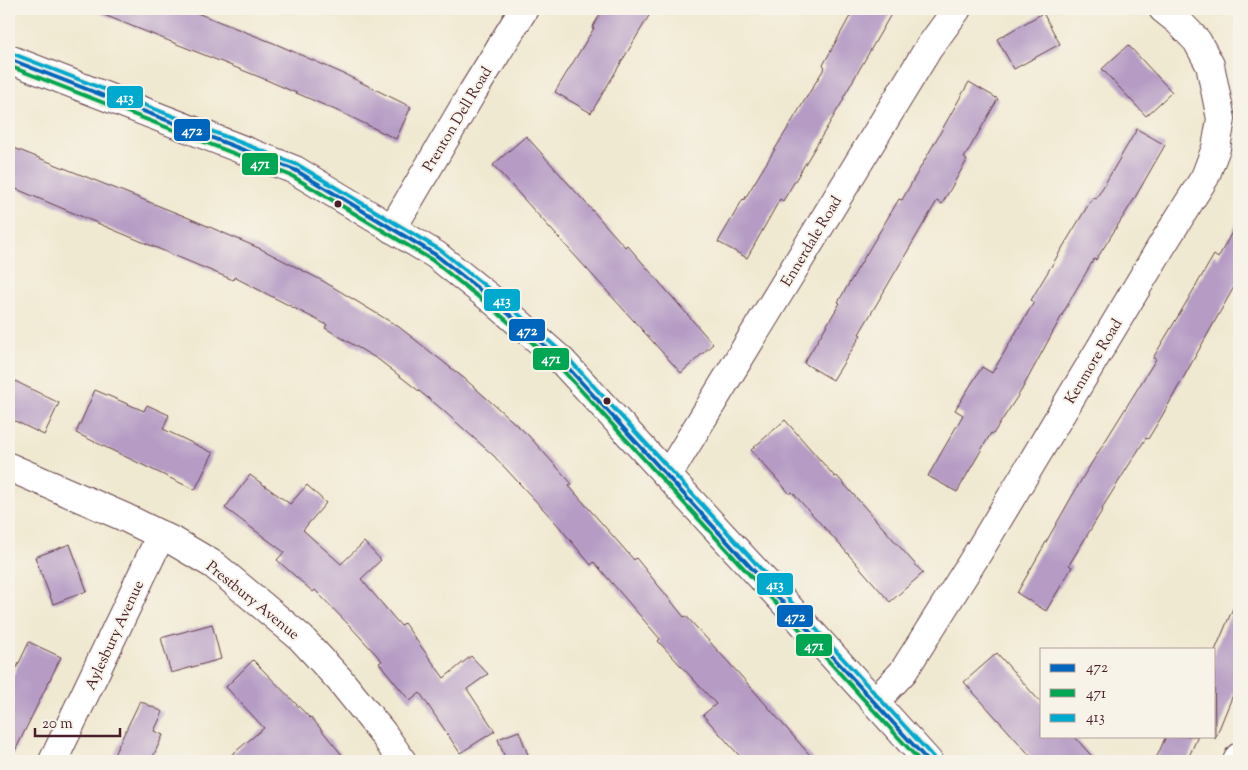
<svg xmlns="http://www.w3.org/2000/svg" width="1248" height="770" font-family="'Sorts Mill Goudy',serif">
<rect width="100%" height="100%" fill="#f7f3e8"/>
<filter id="ink" filterUnits="userSpaceOnUse"><feTurbulence type="fractalNoise" baseFrequency=".02" numOctaves="2"/><feDisplacementMap in="SourceGraphic" scale="10" xChannelSelector="R" yChannelSelector="G"/><feConvolveMatrix kernelMatrix="1 2 1 2 8 2 1 2 1" color-interpolation-filters="sRGB"/></filter>
<filter id="wash" filterUnits="userSpaceOnUse"><feTurbulence type="fractalNoise" baseFrequency=".0096" numOctaves="4" result="noise"/><feDisplacementMap in="SourceGraphic" scale="20" xChannelSelector="R" yChannelSelector="G"/><feGaussianBlur stdDeviation="1.12" result="paint"/><feColorMatrix in="noise" values="0 0 0 0 0 0 0 0 0 0 0 0 0 0 0 0 0 1.4 0 .05"/><feComposite in="paint" operator="in"/></filter>
<g filter="url(#wash)">
<rect width="100%" height="100%" fill="#f0e9d1"/>
<g id="blocks">
<!-- building -->
<g fill="#b69cc5">
<path d="M 89,9 L 187,9 L 276,44 L 344,74 L 411,107 L 396,139 L 349,116 L 262,78 Z"/>
<path d="M 603,9 L 653,9 L 591,113 L 555,92 L 594,28 L 592,28 Z"/>
<path d="M 854,9 L 894,9 L 843,98 L 844,99 L 783,201 L 780,199 L 747,258 L 718,242 L 743,199 L 744,200 L 825,67 L 823,65 Z"/>
<path d="M 1043,13 L 1060,44 L 1014,69 L 997,39 Z"/>
<path d="M 1128,45 L 1172,92 L 1146,116 L 1102,69 Z"/>
<path d="M 969,82 L 998,99 L 964,158 L 967,160 L 942,204 L 937,201 L 859,334 L 861,335 L 833,380 L 804,363 L 840,303 L 838,302 L 864,258 L 899,199 L 902,200 Z"/>
<path d="M 1137,129 L 1165,145 L 1133,201 L 1096,260 L 1094,259 L 1073,295 L 1021,391 L 993,434 L 991,433 L 957,492 L 928,476 L 963,415 L 955,410 L 982,367 L 992,373 L 1034,302 L 1031,300 L 1058,255 L 1093,197 L 1096,199 Z"/>
<path d="M 526,136 L 625,247 L 627,245 L 713,344 L 681,373 L 493,165 Z"/>
<path d="M 9,146 L 184,216 L 261,249 L 323,281 L 399,327 L 465,379 L 528,435 L 572,484 L 569,486 L 634,560 L 636,558 L 684,617 L 686,616 L 741,676 L 815,761 L 744,761 L 703,715 L 716,704 L 658,641 L 660,639 L 594,562 L 591,565 L 556,523 L 494,456 L 437,405 L 379,360 L 325,328 L 327,325 L 234,277 L 233,280 L 9,186 Z"/>
<path d="M 1239,219 L 1239,278 L 1162,416 L 1148,439 L 1146,438 L 1102,508 L 1103,509 L 1069,565 L 1072,567 L 1046,611 L 1017,593 L 1083,477 L 1156,359 L 1153,358 L 1180,313 L 1214,255 L 1218,258 Z"/>
<path d="M 9,378 L 59,403 L 44,435 L 9,418 Z"/>
<path d="M 95,390 L 144,411 L 147,405 L 169,415 L 163,429 L 213,453 L 195,490 L 76,433 Z"/>
<path d="M 785,420 L 835,477 L 837,476 L 923,573 L 890,602 L 841,546 L 792,492 L 790,494 L 751,450 Z"/>
<path d="M 250,475 L 290,504 L 307,485 L 326,503 L 303,530 L 341,564 L 364,542 L 381,560 L 361,579 L 401,626 L 404,623 L 444,678 L 471,656 L 488,674 L 467,689 L 495,731 L 460,753 L 420,693 L 410,701 L 379,663 L 382,661 L 349,625 L 315,590 L 313,592 L 277,560 L 284,552 L 225,508 Z"/>
<path d="M 70,544 L 87,591 L 53,604 L 35,557 Z"/>
<path d="M 1239,594 L 1239,680 L 1215,739 L 1214,653 Z"/>
<path d="M 212,624 L 221,659 L 171,673 L 161,638 Z"/>
<path d="M 29,642 L 61,657 L 10,761 L 9,761 L 9,684 Z"/>
<path d="M 997,653 L 1042,704 L 1042,736 L 1074,736 L 1096,761 L 1035,761 L 964,682 Z"/>
<path d="M 253,660 L 310,718 L 311,717 L 347,761 L 224,761 L 264,728 L 226,687 Z"/>
<path d="M 140,701 L 163,712 L 154,731 L 163,735 L 151,761 L 111,761 Z"/>
<path d="M 519,731 L 528,755 L 511,761 L 506,761 L 498,739 Z"/>
<path d="M 1166,736 L 1198,736 L 1187,761 L 1155,761 Z"/>
</g>
</g>
</g>
<g filter="url(#ink)">
<use href="#blocks" fill-opacity="0" stroke="#633d44" stroke-width="1"/>
<g fill="none" stroke-linecap="round" stroke-linejoin="round">
<defs>
<g id="minor">
<path d="M 392,229 L 472,93 L 524,9"/>
<path d="M 9,467 L 124,517 L 175,542 L 214,565 L 301,638 L 339,679 L 382,732 L 402,761"/>
<path d="M 668,475 L 928,49 L 957,9"/>
<path d="M 875,702 L 903,672 L 979,551 L 1161,247 L 1205,177 L 1216,148 L 1221,119 L 1210,65 L 1197,41 L 1178,21 L 1163,9"/>
<path d="M 53,761 L 161,535"/>
<path d="M 1237,761 L 1239,757"/>
</g>
<path id="highway" d="M 9,59 L 295,170 L 436,255 L 495,302 L 561,360 L 783,601 L 928,761"/>
</defs>
<!-- minor casing -->
<use href="#minor" stroke="#633d44" stroke-width="30"/>
<!-- highway casing -->
<use href="#highway" stroke="#633d44" stroke-width="30"/>
<!-- minor -->
<use href="#minor" stroke="#fff" stroke-width="28"/>
<!-- highway -->
<use href="#highway" stroke="#fff" stroke-width="28"/>
<defs>
<path id="bus-1" d="M 9,59 L 295,170 L 436,255 L 495,302 L 561,360 L 928,761"/>
<path id="bus-2" d="M 9,66 L 292,176 L 432,260 L 491,307 L 557,364 L 920,761"/>
<path id="bus-3" d="M 11,53 L 298,165 L 440,250 L 499,297 L 566,356 L 933,757"/>
</defs>
<!-- bus-1 casing -->
<use href="#bus-1" stroke="#f7f3e8" stroke-width="8"/>
<!-- bus-2 casing -->
<use href="#bus-2" stroke="#f7f3e8" stroke-width="8"/>
<!-- bus-3 casing -->
<use href="#bus-3" stroke="#f7f3e8" stroke-width="8"/>
<!-- bus-1 -->
<use href="#bus-1" stroke="#0065bd" stroke-width="4"/>
<!-- bus-2 -->
<use href="#bus-2" stroke="#00a651" stroke-width="4"/>
<!-- bus-3 -->
<use href="#bus-3" stroke="#00a9ce" stroke-width="4"/>
</g>
</g>
<!-- markers -->
<g fill="#4a1f2b" stroke="#f7f3e8" stroke-width="2">
<circle cx="338" cy="204" r="4.5"/>
<circle cx="607" cy="401" r="4.5"/>
</g>
<g text-anchor="middle" stroke-width="4" stroke-linejoin="round" paint-order="stroke">
<!-- street labels -->
<g font-size="15" fill="#4a1f2b" stroke="#f7f3e8">
<text transform="translate(457 119) rotate(-59)" y="5">Prenton Dell Road</text>
<text transform="translate(811 241) rotate(-59)" y="5">Ennerdale Road</text>
<text transform="translate(1093 361) rotate(-59)" y="5">Kenmore Road</text>
<text transform="translate(253 600) rotate(39)" y="5">Prestbury Avenue</text>
<text transform="translate(114 635) rotate(-65)" y="5">Aylesbury Avenue</text>
</g>
</g>
<g stroke="#f7f3e8" stroke-width="2">
<rect x="106" y="85" width="38" height="24" rx="5" fill="#00a9ce"/>
<rect x="173" y="118" width="38" height="24" rx="5" fill="#0065bd"/>
<rect x="241" y="152" width="38" height="24" rx="5" fill="#00a651"/>
<rect x="483" y="288" width="38" height="24" rx="5" fill="#00a9ce"/>
<rect x="508" y="318" width="38" height="24" rx="5" fill="#0065bd"/>
<rect x="532" y="347" width="38" height="24" rx="5" fill="#00a651"/>
<rect x="756" y="572" width="38" height="24" rx="5" fill="#00a9ce"/>
<rect x="776" y="604" width="38" height="24" rx="5" fill="#0065bd"/>
<rect x="795" y="633" width="38" height="24" rx="5" fill="#00a651"/>
</g>
<g font-size="14" text-anchor="middle" font-weight="bold" fill="#fff">
<text x="125" y="102">413</text>
<text x="192" y="135">472</text>
<text x="260" y="168">471</text>
<text x="502" y="305">413</text>
<text x="527" y="335">472</text>
<text x="551" y="363">471</text>
<text x="775" y="589">413</text>
<text x="795" y="621">472</text>
<text x="814" y="650">471</text>
</g>
<!-- margin -->
<rect width="1248" height="770" fill="none" stroke="#f7f3e8" stroke-width="30"/>
<!-- legend -->
<rect x="1040" y="648" width="175" height="90" fill="#f7f3e8" stroke="#b29e9c"/>
<rect x="1050" y="664" width="25" height="8" fill="#0065bd" stroke="#b29e9c"/>
<text x="1086" y="672" font-size="15" fill="#4a1f2b">472</text>
<rect x="1050" y="689" width="25" height="8" fill="#00a651" stroke="#b29e9c"/>
<text x="1086" y="698" font-size="15" fill="#4a1f2b">471</text>
<rect x="1050" y="714" width="25" height="8" fill="#00a9ce" stroke="#b29e9c"/>
<text x="1086" y="722" font-size="15" fill="#4a1f2b">413</text>
<!-- scale -->
<path d="M35 728v8h85v-8" fill="none" stroke="#4a1f2b" stroke-width="2.5"/>
<text x="42" y="728" font-size="15" fill="#4a1f2b" stroke="#f7f3e8" stroke-width="4" paint-order="stroke">20 m</text>
</svg>
